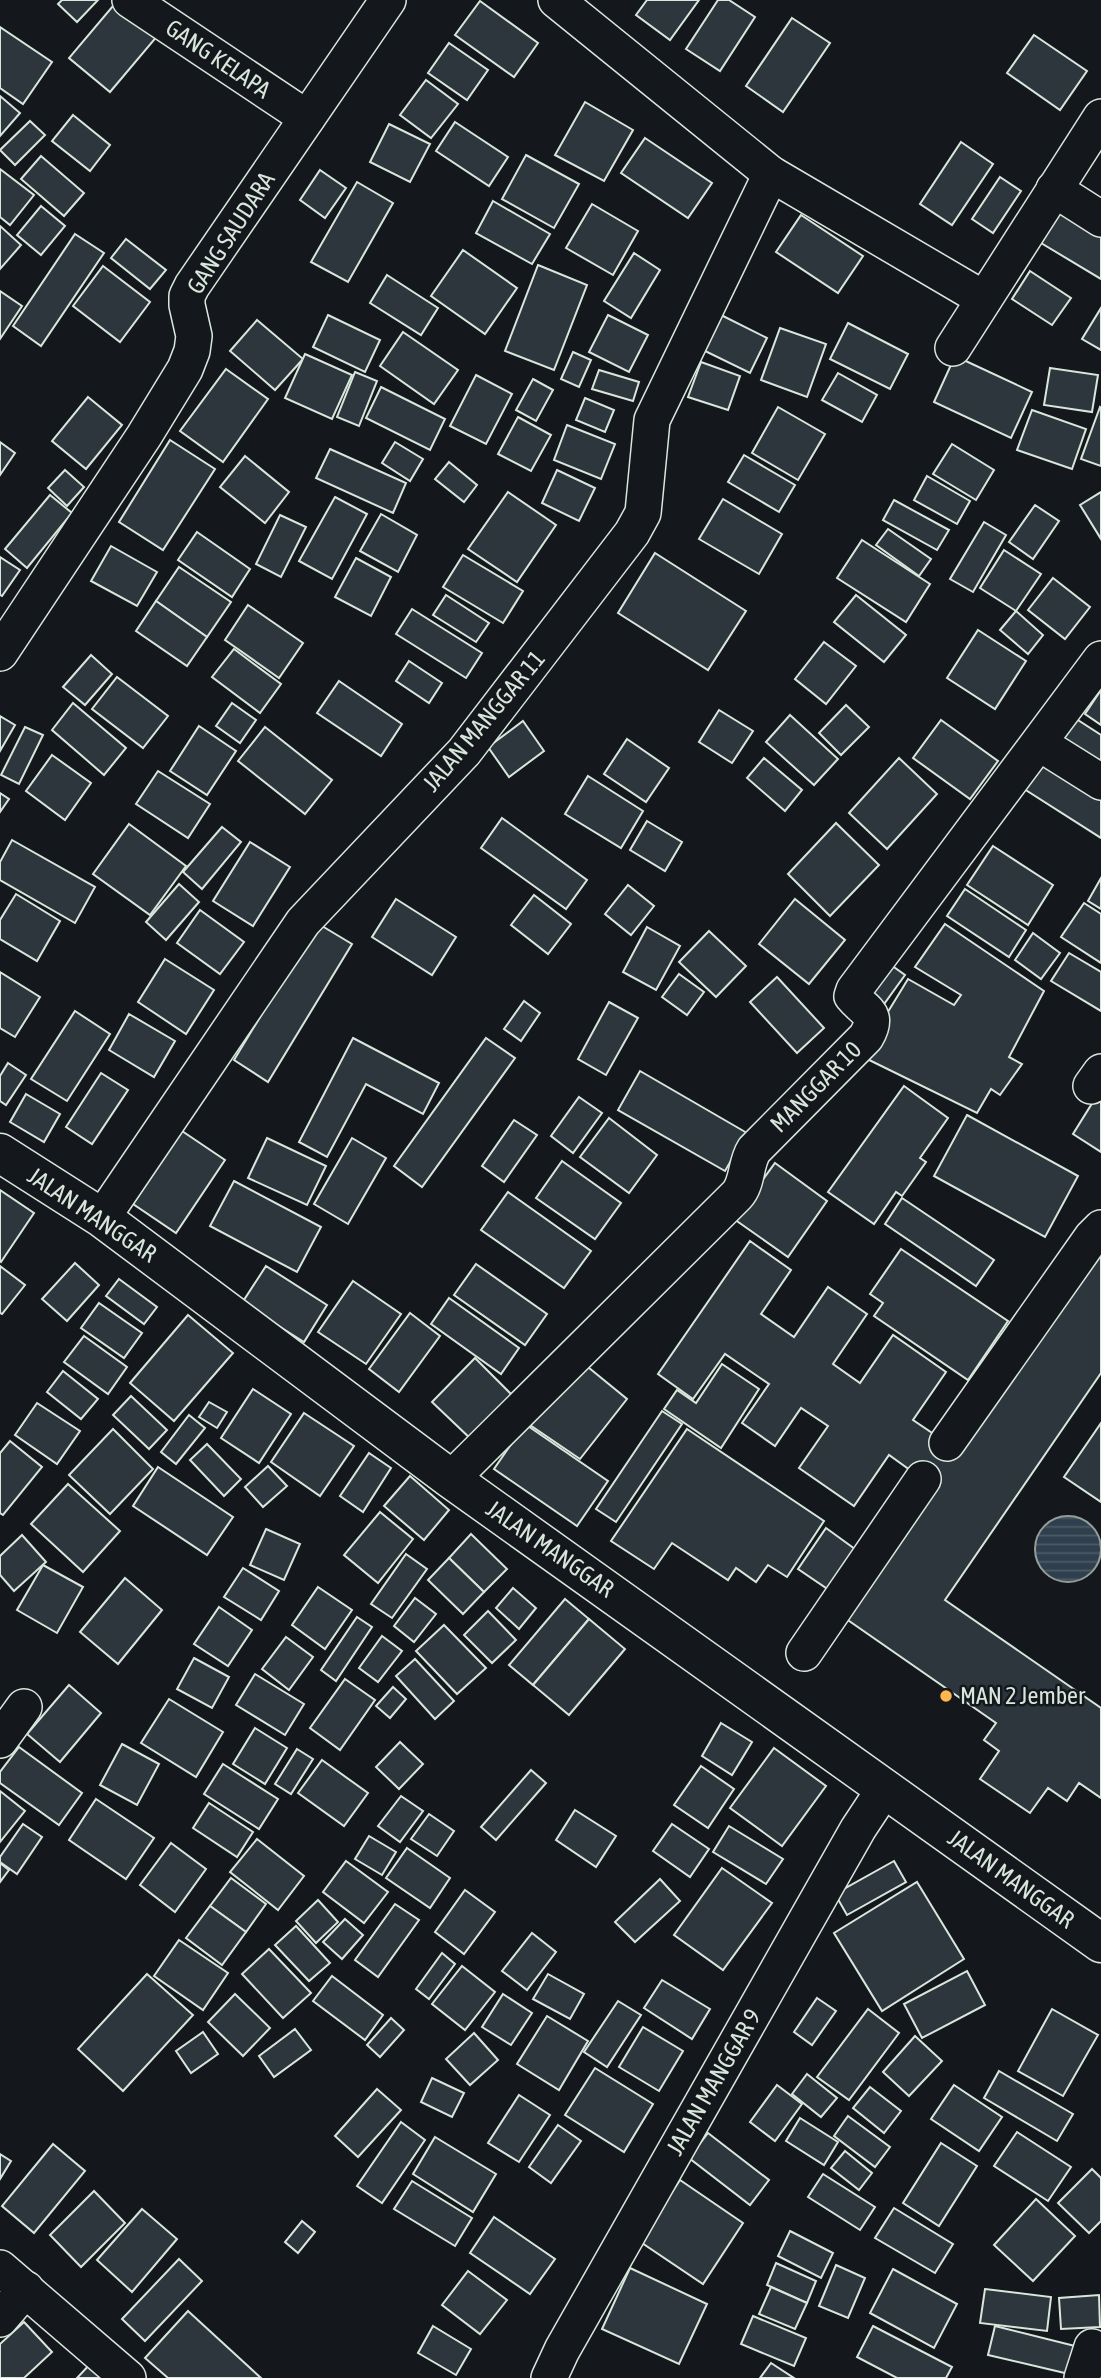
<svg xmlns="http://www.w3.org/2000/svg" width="1101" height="2378" font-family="'Asap Condensed',sans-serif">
<defs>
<pattern id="water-rules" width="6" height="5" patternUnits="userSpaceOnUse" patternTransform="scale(1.75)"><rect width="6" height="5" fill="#2f3f4d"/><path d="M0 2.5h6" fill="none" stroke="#4c5b66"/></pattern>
</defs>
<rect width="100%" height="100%" fill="#14181c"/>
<!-- water -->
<circle fill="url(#water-rules)" stroke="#939e99" stroke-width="2" cx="1068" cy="1549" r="33"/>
<!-- building -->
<g fill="#2c363c" stroke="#d8e6dc" stroke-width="2">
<path d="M 62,0 L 98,0 L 77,22 L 58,4 Z"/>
<path d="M 118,0 L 159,34 L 110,92 L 69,58 Z"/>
<path d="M 647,0 L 699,0 L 670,40 L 636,15 Z"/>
<path d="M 718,0 L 729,0 L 755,17 L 720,71 L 686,49 Z"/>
<path d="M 480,1 L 538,43 L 514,77 L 455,35 Z"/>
<path d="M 792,18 L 830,43 L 783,112 L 746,86 Z"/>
<path d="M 0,27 L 52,62 L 23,104 L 0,88 Z"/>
<path d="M 1034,35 L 1087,71 L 1060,110 L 1007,73 Z"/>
<path d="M 449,43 L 488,70 L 467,100 L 428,73 Z"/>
<path d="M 426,80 L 458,104 L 431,138 L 400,115 Z"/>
<path d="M 0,96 L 20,113 L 0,136 Z"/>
<path d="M 585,102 L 633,130 L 604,181 L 555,155 Z"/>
<path d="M 73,115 L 110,145 L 90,171 L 52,141 Z"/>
<path d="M 30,121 L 45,135 L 15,165 L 0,150 Z"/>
<path d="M 455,122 L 508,157 L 489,186 L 436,151 Z"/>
<path d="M 389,124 L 430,144 L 410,182 L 370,162 Z"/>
<path d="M 645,138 L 712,183 L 688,218 L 621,173 Z"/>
<path d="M 961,142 L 993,164 L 952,225 L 920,204 Z"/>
<path d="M 526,155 L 579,184 L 554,228 L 502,199 Z"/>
<path d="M 41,156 L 84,193 L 64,216 L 21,179 Z"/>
<path d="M 0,169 L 34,195 L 10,225 L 0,217 Z"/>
<path d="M 320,170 L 346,188 L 325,218 L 300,200 Z"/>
<path d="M 1000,177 L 1021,191 L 993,233 L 972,219 Z"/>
<path d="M 357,182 L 393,203 L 348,282 L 311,262 Z"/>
<path d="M 493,201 L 550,234 L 532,264 L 476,233 Z"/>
<path d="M 592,204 L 638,231 L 613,275 L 566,248 Z"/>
<path d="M 41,206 L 65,226 L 41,255 L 17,235 Z"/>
<path d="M 1060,210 L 1101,234 L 1101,279 L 1041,243 Z"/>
<path d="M 801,215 L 863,256 L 838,293 L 776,252 Z"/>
<path d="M 0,226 L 21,245 L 0,269 Z"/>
<path d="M 75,234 L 104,253 L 41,346 L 13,326 Z"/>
<path d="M 126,239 L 166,270 L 150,289 L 111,258 Z"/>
<path d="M 463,250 L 517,288 L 485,334 L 431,296 Z"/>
<path d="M 634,253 L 660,270 L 631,318 L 604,301 Z"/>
<path d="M 538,265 L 587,285 L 554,370 L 505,351 Z"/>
<path d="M 103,266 L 150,302 L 120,342 L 73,306 Z"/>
<path d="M 1030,271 L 1071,298 L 1052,325 L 1012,299 Z"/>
<path d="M 387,275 L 438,308 L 421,335 L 370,303 Z"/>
<path d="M 0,291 L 22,306 L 0,339 Z"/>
<path d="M 1101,308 L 1101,350 L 1082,339 Z"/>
<path d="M 328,315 L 380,340 L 365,372 L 313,347 Z"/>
<path d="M 608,315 L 648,335 L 629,372 L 589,352 Z"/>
<path d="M 721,315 L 767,338 L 750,373 L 703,350 Z"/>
<path d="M 257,320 L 303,359 L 275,390 L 230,351 Z"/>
<path d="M 848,323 L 908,354 L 890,389 L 830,359 Z"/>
<path d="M 780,328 L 826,344 L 807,397 L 761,380 Z"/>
<path d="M 403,332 L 458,370 L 434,404 L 380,366 Z"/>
<path d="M 573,352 L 591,360 L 579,387 L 561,379 Z"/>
<path d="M 305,354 L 352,375 L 332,419 L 285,398 Z"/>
<path d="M 955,356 L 1032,392 L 1011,438 L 934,402 Z"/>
<path d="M 701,362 L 740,376 L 728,410 L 688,397 Z"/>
<path d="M 1050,368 L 1098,375 L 1092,412 L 1044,405 Z"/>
<path d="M 226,369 L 268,399 L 223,462 L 180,431 Z"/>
<path d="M 599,370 L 639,382 L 633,401 L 592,389 Z"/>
<path d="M 355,372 L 377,381 L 359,426 L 337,417 Z"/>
<path d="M 838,373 L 877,395 L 862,422 L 822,400 Z"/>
<path d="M 476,375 L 512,394 L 486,444 L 450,426 Z"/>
<path d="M 533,379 L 553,390 L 536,421 L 516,410 Z"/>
<path d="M 381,387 L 445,419 L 430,450 L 366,418 Z"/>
<path d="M 88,397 L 122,425 L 86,469 L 52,441 Z"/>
<path d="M 585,398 L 614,410 L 605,432 L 576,420 Z"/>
<path d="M 778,407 L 825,434 L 798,480 L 752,453 Z"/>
<path d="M 1100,407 L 1101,408 L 1101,466 L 1081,459 Z"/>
<path d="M 1032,410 L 1086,429 L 1072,469 L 1017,450 Z"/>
<path d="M 518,417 L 551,435 L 531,471 L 498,454 Z"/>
<path d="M 567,425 L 615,444 L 601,479 L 554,460 Z"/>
<path d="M 170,440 L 215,469 L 163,550 L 119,522 Z"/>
<path d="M 0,442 L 15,453 L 0,475 Z"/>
<path d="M 395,442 L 423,459 L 410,481 L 382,463 Z"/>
<path d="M 952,444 L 994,470 L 976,500 L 933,474 Z"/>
<path d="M 330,449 L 406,483 L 393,513 L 316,478 Z"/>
<path d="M 744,455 L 795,485 L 779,512 L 728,482 Z"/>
<path d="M 245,456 L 289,492 L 265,523 L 220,487 Z"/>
<path d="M 449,462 L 477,485 L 464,502 L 435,479 Z"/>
<path d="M 65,470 L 84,487 L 67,506 L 48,488 Z"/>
<path d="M 557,470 L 595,488 L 579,521 L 542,503 Z"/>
<path d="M 927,476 L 970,501 L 957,524 L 914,500 Z"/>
<path d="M 508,492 L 556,525 L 517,582 L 468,549 Z"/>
<path d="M 1101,492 L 1101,539 L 1080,505 Z"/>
<path d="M 50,495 L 72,513 L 27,568 L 5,549 Z"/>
<path d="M 335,497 L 367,514 L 332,579 L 299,561 Z"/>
<path d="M 723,499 L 782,534 L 759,574 L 699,539 Z"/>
<path d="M 894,500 L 949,530 L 937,550 L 883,520 Z"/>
<path d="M 1035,505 L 1059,521 L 1033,559 L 1009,542 Z"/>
<path d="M 381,514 L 417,535 L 398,572 L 360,551 Z"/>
<path d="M 280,515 L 306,527 L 281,577 L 256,564 Z"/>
<path d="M 984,522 L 1006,535 L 973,592 L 950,579 Z"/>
<path d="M 888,529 L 931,559 L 919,576 L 876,545 Z"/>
<path d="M 197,532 L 250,569 L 232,597 L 178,560 Z"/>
<path d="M 862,540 L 930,584 L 906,622 L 837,578 Z"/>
<path d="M 111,546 L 157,572 L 137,606 L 91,581 Z"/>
<path d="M 1004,550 L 1041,574 L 1016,611 L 980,588 Z"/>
<path d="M 655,553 L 746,611 L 708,670 L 618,613 Z"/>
<path d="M 463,555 L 523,591 L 503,623 L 443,587 Z"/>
<path d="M 0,557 L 20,570 L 2,596 L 0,595 Z"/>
<path d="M 356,558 L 391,577 L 371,616 L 335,597 Z"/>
<path d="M 179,567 L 231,602 L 207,637 L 156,601 Z"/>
<path d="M 1053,578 L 1090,607 L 1065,639 L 1028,610 Z"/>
<path d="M 446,595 L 489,623 L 476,642 L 433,615 Z"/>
<path d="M 856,595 L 906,635 L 884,662 L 834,622 Z"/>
<path d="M 156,601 L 207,637 L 187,666 L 136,631 Z"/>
<path d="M 248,605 L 303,643 L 279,678 L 225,640 Z"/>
<path d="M 412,609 L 482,653 L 466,678 L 396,634 Z"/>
<path d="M 1016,611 L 1043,635 L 1028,654 L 1000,630 Z"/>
<path d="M 978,630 L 1026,661 L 995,709 L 947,678 Z"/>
<path d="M 824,642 L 856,666 L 826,704 L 795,679 Z"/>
<path d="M 234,649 L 281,684 L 260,713 L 212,677 Z"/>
<path d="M 91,655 L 112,674 L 85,705 L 63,687 Z"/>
<path d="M 409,661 L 442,683 L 429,703 L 396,681 Z"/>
<path d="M 117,677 L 168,716 L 143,748 L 92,709 Z"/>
<path d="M 339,681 L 402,724 L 381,756 L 317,713 Z"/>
<path d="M 1101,690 L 1101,725 L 1085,714 Z"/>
<path d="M 73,703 L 126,748 L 104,775 L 52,730 Z"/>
<path d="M 232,703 L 256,720 L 240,743 L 216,726 Z"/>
<path d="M 846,705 L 869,727 L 841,755 L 819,733 Z"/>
<path d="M 719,710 L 753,731 L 732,763 L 699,742 Z"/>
<path d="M 1067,713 L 1101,735 L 1101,775 L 1049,741 Z"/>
<path d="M 790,715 L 838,759 L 814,785 L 766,742 Z"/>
<path d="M 0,716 L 15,725 L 0,751 Z"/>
<path d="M 941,720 L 998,761 L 970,799 L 913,758 Z"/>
<path d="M 523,721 L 544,751 L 509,777 L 488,747 Z"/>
<path d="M 199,726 L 236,751 L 207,795 L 170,771 Z"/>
<path d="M 25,727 L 43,735 L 19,784 L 1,775 Z"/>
<path d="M 265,727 L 332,780 L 305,814 L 238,761 Z"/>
<path d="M 627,739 L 669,768 L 646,802 L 604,774 Z"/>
<path d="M 52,755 L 91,783 L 65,820 L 26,791 Z"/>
<path d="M 764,758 L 802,790 L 785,811 L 747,778 Z"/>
<path d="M 899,758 L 937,794 L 887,849 L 849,813 Z"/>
<path d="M 1039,760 L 1101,799 L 1101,838 L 1021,787 Z"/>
<path d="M 158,771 L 210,804 L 188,838 L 136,804 Z"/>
<path d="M 588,776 L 643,811 L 621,848 L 565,814 Z"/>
<path d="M 0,793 L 9,799 L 0,812 Z"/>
<path d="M 502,818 L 587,880 L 566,909 L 481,848 Z"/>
<path d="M 647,821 L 682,842 L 665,871 L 630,850 Z"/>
<path d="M 836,823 L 879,865 L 830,916 L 788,874 Z"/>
<path d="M 129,824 L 186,866 L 150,915 L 93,874 Z"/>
<path d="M 222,827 L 241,842 L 202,889 L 183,872 Z"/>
<path d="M 12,840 L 95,887 L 75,923 L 0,880 L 0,862 Z"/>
<path d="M 250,842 L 290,867 L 253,926 L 213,901 Z"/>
<path d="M 993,846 L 1053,885 L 1028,925 L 967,885 Z"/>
<path d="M 1101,878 L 1101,909 L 1088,901 Z"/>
<path d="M 179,884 L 199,902 L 166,940 L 146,922 Z"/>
<path d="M 628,885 L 654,906 L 631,935 L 605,914 Z"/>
<path d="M 965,889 L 1026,930 L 1009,957 L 947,916 Z"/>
<path d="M 16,894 L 60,921 L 37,961 L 0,939 L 0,920 Z"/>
<path d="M 534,895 L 571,924 L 548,954 L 511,925 Z"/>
<path d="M 396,899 L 456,937 L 432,975 L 372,937 Z"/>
<path d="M 795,899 L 845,940 L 809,984 L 759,944 Z"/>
<path d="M 1084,903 L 1101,914 L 1101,963 L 1061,937 Z"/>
<path d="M 200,910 L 244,942 L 220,974 L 177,943 Z"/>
<path d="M 317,923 L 352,944 L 268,1082 L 234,1060 Z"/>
<path d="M 945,924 L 1044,991 L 1009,1057 L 1022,1064 L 1000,1095 L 991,1089 L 977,1113 L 861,1056 L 908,979 L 954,1005 L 961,995 L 915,967 Z"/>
<path d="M 647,927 L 680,946 L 656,990 L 623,972 Z"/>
<path d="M 709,931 L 746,966 L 716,997 L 679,962 Z"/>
<path d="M 1033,933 L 1060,953 L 1041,979 L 1015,960 Z"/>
<path d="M 1069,953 L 1101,972 L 1101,1011 L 1051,981 Z"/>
<path d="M 165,959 L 214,990 L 186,1034 L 138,1002 Z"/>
<path d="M 884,960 L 905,975 L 879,1011 L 858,996 Z"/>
<path d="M 0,972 L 40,997 L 15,1037 L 0,1028 Z"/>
<path d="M 679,974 L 704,992 L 687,1015 L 662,997 Z"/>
<path d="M 777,977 L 824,1028 L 797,1053 L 750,1002 Z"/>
<path d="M 524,1001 L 540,1013 L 521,1041 L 504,1029 Z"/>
<path d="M 609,1002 L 638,1018 L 606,1075 L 578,1059 Z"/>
<path d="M 75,1011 L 110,1034 L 67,1101 L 31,1079 Z"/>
<path d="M 129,1014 L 175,1041 L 154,1077 L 109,1050 Z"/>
<path d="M 353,1038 L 439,1083 L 423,1114 L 366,1084 L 327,1157 L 299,1142 Z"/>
<path d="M 486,1038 L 515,1058 L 422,1187 L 394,1166 Z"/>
<path d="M 8,1063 L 26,1075 L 6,1105 L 0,1101 L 0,1076 Z"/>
<path d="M 640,1071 L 747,1133 L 725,1171 L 618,1110 Z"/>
<path d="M 101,1073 L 128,1090 L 92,1144 L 66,1127 Z"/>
<path d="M 904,1086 L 948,1118 L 920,1158 L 926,1162 L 902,1196 L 896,1192 L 874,1224 L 828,1192 Z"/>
<path d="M 1101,1089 L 1101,1152 L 1073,1134 Z"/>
<path d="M 26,1094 L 60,1114 L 44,1142 L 10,1122 Z"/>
<path d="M 579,1097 L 602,1113 L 573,1153 L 551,1136 Z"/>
<path d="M 967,1115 L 1078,1176 L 1045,1237 L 934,1176 Z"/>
<path d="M 609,1118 L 657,1155 L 629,1193 L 580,1157 Z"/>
<path d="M 514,1120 L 537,1135 L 504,1182 L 482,1166 Z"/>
<path d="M 182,1131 L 225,1160 L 176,1233 L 133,1204 Z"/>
<path d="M 267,1138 L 326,1166 L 307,1205 L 248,1178 Z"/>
<path d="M 352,1138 L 386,1158 L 348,1224 L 314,1204 Z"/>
<path d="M 562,1161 L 621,1203 L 595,1239 L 536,1198 Z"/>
<path d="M 775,1163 L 827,1201 L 788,1257 L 734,1219 Z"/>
<path d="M 234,1181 L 321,1227 L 297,1272 L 210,1226 Z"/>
<path d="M 0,1190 L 34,1213 L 1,1262 L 0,1261 Z"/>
<path d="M 508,1192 L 591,1251 L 564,1288 L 481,1230 Z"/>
<path d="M 902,1198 L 994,1260 L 976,1286 L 885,1224 Z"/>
<path d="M 750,1241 L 791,1270 L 761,1314 L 794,1337 L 828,1287 L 867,1314 L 833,1364 L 860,1383 L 893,1335 L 946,1372 L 913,1420 L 959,1451 L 1096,1254 L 1101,1257 L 1101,1373 L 945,1600 L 1101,1708 L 1101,1798 L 1079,1783 L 1067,1801 L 1048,1788 L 1030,1813 L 980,1779 L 999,1751 L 984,1740 L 996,1723 L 842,1616 L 932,1486 L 889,1455 L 854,1506 L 799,1468 L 828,1426 L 801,1408 L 775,1446 L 742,1423 L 769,1384 L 725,1354 L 693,1399 L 658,1374 Z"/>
<path d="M 901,1249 L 1008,1321 L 968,1380 L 874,1316 L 883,1303 L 870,1294 Z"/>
<path d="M 75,1263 L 99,1285 L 67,1321 L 42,1299 Z"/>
<path d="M 476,1264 L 547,1314 L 525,1345 L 454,1295 Z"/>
<path d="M 0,1266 L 25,1285 L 2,1314 L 0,1313 Z"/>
<path d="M 266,1266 L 327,1305 L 304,1342 L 242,1303 Z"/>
<path d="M 119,1279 L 157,1307 L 144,1324 L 106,1296 Z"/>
<path d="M 353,1281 L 401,1314 L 366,1364 L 318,1332 Z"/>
<path d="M 449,1298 L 519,1348 L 501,1374 L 431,1324 Z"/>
<path d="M 99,1303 L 142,1333 L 124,1358 L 81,1328 Z"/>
<path d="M 410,1313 L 440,1336 L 399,1392 L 369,1369 Z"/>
<path d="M 188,1315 L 233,1353 L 174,1421 L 130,1383 Z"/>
<path d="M 84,1336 L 127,1367 L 108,1394 L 64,1362 Z"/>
<path d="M 475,1358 L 515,1398 L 473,1441 L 432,1402 Z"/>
<path d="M 583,1363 L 627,1399 L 580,1459 L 527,1423 Z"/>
<path d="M 722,1364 L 759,1389 L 721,1448 L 664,1409 L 677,1390 L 696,1403 Z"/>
<path d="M 63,1371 L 98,1399 L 81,1419 L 47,1392 Z"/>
<path d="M 253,1389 L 291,1414 L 259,1463 L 221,1438 Z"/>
<path d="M 131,1396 L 167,1430 L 149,1449 L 113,1415 Z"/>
<path d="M 209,1402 L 227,1412 L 217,1428 L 199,1417 Z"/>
<path d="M 37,1403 L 80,1431 L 57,1464 L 15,1435 Z"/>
<path d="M 662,1411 L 682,1424 L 616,1522 L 596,1509 Z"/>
<path d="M 304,1413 L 354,1446 L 320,1496 L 271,1462 Z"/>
<path d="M 189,1415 L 205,1428 L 176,1464 L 161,1452 Z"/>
<path d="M 1101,1423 L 1101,1502 L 1064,1477 Z"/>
<path d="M 525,1424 L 608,1481 L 577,1526 L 494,1469 Z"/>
<path d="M 113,1429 L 153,1469 L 110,1514 L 69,1475 Z"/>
<path d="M 687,1429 L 824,1521 L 787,1577 L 768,1565 L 756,1582 L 736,1568 L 728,1580 L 672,1543 L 654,1569 L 611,1541 Z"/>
<path d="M 10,1441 L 42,1467 L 3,1515 L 0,1513 L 0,1453 Z"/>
<path d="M 207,1444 L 241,1479 L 224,1496 L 190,1460 Z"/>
<path d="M 369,1453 L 391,1468 L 363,1512 L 340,1496 Z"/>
<path d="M 268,1466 L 287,1486 L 263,1507 L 245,1487 Z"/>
<path d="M 158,1467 L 233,1517 L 207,1555 L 133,1506 Z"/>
<path d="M 410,1476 L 449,1510 L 424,1540 L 384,1506 Z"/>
<path d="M 68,1484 L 120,1531 L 83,1572 L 31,1524 Z"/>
<path d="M 380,1512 L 413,1539 L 378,1583 L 344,1555 Z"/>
<path d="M 826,1528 L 859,1552 L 832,1592 L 798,1569 Z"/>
<path d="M 266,1529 L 300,1544 L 284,1580 L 250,1565 Z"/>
<path d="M 471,1534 L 507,1569 L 484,1592 L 449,1558 Z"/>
<path d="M 22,1535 L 46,1562 L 14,1591 L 0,1575 L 0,1556 Z"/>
<path d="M 406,1554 L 427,1569 L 392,1618 L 371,1604 Z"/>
<path d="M 449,1558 L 484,1592 L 463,1614 L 428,1580 Z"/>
<path d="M 43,1565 L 83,1587 L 57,1633 L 17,1610 Z"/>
<path d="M 243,1568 L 279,1591 L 261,1620 L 224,1597 Z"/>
<path d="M 125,1578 L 162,1610 L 118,1664 L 80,1632 Z"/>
<path d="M 318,1587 L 352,1610 L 325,1649 L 292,1625 Z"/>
<path d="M 513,1588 L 536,1608 L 519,1629 L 496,1608 Z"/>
<path d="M 415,1598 L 436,1614 L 414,1642 L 394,1626 Z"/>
<path d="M 565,1599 L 589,1619 L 533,1685 L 509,1665 Z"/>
<path d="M 219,1607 L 252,1630 L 228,1666 L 194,1644 Z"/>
<path d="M 488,1611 L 516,1640 L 492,1663 L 464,1635 Z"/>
<path d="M 357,1617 L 372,1627 L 336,1681 L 321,1670 Z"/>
<path d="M 589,1619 L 625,1649 L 569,1715 L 533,1685 Z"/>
<path d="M 444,1625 L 486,1668 L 457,1694 L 416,1651 Z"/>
<path d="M 382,1636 L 402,1651 L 378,1682 L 359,1668 Z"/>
<path d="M 286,1637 L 313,1657 L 289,1690 L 262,1669 Z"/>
<path d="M 194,1658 L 229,1677 L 212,1708 L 177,1689 Z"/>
<path d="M 415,1659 L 454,1701 L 435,1719 L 396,1676 Z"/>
<path d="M 255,1674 L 304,1704 L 285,1735 L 236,1705 Z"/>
<path d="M 345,1679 L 375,1700 L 340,1750 L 310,1728 Z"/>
<path d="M 69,1685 L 101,1713 L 60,1762 L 27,1734 Z"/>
<path d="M 393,1687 L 406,1699 L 390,1718 L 376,1706 Z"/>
<path d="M 169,1699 L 223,1732 L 196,1777 L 141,1743 Z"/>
<path d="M 721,1723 L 752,1742 L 732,1775 L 702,1756 Z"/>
<path d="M 255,1728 L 287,1748 L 265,1784 L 233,1764 Z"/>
<path d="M 400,1742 L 423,1764 L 399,1789 L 376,1767 Z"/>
<path d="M 122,1744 L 159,1764 L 137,1805 L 100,1785 Z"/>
<path d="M 19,1747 L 82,1793 L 59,1825 L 0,1783 L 0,1772 Z"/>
<path d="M 774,1748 L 826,1786 L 782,1846 L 730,1808 Z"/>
<path d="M 297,1749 L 313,1759 L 291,1794 L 275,1784 Z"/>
<path d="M 322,1760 L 368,1793 L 344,1826 L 298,1793 Z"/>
<path d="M 223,1764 L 278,1799 L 259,1829 L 204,1794 Z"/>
<path d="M 701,1766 L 734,1789 L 708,1828 L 674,1805 Z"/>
<path d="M 531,1770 L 546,1783 L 496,1840 L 481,1827 Z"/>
<path d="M 0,1791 L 25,1811 L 0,1842 Z"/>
<path d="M 401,1796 L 423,1811 L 400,1842 L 378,1826 Z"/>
<path d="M 96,1799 L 154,1838 L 126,1879 L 69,1840 Z"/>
<path d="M 209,1803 L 253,1832 L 237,1857 L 193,1828 Z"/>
<path d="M 575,1810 L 616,1836 L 596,1867 L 556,1840 Z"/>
<path d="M 429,1814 L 454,1831 L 437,1856 L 411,1839 Z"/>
<path d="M 23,1824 L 42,1837 L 17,1874 L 0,1862 L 0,1857 Z"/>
<path d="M 672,1824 L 709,1849 L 690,1877 L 653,1851 Z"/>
<path d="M 729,1826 L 783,1859 L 766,1884 L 713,1852 Z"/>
<path d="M 369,1836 L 396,1852 L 382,1875 L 355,1859 Z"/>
<path d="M 257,1839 L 304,1876 L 278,1910 L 230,1872 Z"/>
<path d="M 171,1843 L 206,1869 L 175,1912 L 140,1885 Z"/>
<path d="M 407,1848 L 450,1878 L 430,1908 L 386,1878 Z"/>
<path d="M 346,1861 L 388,1892 L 364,1923 L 323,1892 Z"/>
<path d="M 894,1861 L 906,1882 L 847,1915 L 835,1894 Z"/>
<path d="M 0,1863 L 9,1870 L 0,1882 Z"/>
<path d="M 722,1868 L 772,1903 L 723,1970 L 674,1935 Z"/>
<path d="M 231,1878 L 266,1904 L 246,1932 L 210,1906 Z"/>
<path d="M 660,1879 L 680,1901 L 635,1942 L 615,1922 Z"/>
<path d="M 917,1882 L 964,1959 L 882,2011 L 834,1933 Z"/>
<path d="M 465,1890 L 495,1912 L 464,1954 L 435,1932 Z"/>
<path d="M 318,1900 L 338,1922 L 316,1943 L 296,1921 Z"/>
<path d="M 395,1904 L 419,1920 L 378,1977 L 355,1960 Z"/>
<path d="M 210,1906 L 246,1932 L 222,1965 L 186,1938 Z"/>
<path d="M 345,1919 L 363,1935 L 342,1959 L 323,1942 Z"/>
<path d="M 296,1926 L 330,1963 L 309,1981 L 275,1945 Z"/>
<path d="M 532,1933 L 556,1952 L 527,1990 L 502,1971 Z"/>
<path d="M 179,1940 L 228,1973 L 203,2010 L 154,1976 Z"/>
<path d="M 269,1949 L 311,1993 L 283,2018 L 242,1974 Z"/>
<path d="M 442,1953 L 455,1964 L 429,1999 L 416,1989 Z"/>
<path d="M 462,1966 L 495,1992 L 465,2030 L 432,2004 Z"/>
<path d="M 967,1971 L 985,2005 L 922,2038 L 904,2004 Z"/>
<path d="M 147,1974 L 193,2015 L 123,2091 L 78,2049 Z"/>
<path d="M 548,1974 L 584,1994 L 570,2019 L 533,1999 Z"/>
<path d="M 332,1976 L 383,2015 L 365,2040 L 313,2001 Z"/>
<path d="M 662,1980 L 710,2009 L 692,2039 L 644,2008 Z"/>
<path d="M 235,1994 L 270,2028 L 243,2056 L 208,2022 Z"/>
<path d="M 503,1994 L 532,2013 L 511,2045 L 482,2027 Z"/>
<path d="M 817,1998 L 836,2011 L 812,2045 L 794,2032 Z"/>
<path d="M 618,2001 L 641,2015 L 607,2067 L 584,2052 Z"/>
<path d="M 868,2009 L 899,2033 L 849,2100 L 817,2077 Z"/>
<path d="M 1052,2009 L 1098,2035 L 1063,2096 L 1018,2071 Z"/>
<path d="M 547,2016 L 588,2041 L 559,2090 L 517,2064 Z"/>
<path d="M 391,2018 L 404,2030 L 380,2057 L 367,2045 Z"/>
<path d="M 643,2027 L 683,2051 L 659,2091 L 619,2067 Z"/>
<path d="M 295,2029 L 311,2050 L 274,2077 L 259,2056 Z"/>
<path d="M 203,2032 L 218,2054 L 191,2073 L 176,2051 Z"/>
<path d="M 474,2033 L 498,2060 L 470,2085 L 446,2059 Z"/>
<path d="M 915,2036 L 942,2061 L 909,2096 L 883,2072 Z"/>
<path d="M 595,2068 L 653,2104 L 624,2152 L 565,2115 Z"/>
<path d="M 999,2071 L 1073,2114 L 1057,2141 L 984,2098 Z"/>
<path d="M 807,2074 L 837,2098 L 821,2117 L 792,2094 Z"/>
<path d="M 432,2078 L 464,2093 L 452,2117 L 421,2102 Z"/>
<path d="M 777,2085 L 802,2104 L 775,2141 L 750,2122 Z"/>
<path d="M 954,2085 L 1002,2117 L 979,2151 L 931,2119 Z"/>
<path d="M 870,2087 L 901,2111 L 884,2133 L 853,2108 Z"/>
<path d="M 377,2089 L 401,2110 L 358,2157 L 335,2136 Z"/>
<path d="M 519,2095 L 550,2115 L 519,2162 L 488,2143 Z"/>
<path d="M 848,2116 L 890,2147 L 875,2167 L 834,2136 Z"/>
<path d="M 800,2118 L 838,2142 L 824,2165 L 786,2141 Z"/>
<path d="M 401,2122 L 425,2140 L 382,2203 L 357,2186 Z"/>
<path d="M 558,2125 L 581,2141 L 551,2183 L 529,2167 Z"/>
<path d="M 1017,2132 L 1071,2167 L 1048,2201 L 994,2166 Z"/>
<path d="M 708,2133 L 769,2180 L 750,2205 L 689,2158 Z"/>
<path d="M 435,2137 L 496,2174 L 473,2212 L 413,2174 Z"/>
<path d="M 941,2143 L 977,2166 L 939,2226 L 903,2203 Z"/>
<path d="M 53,2144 L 85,2171 L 34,2233 L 2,2206 Z"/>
<path d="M 845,2151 L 872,2173 L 859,2190 L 831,2168 Z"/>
<path d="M 0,2154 L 11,2161 L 0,2179 Z"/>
<path d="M 1092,2169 L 1101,2178 L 1101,2221 L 1089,2233 L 1058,2203 Z"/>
<path d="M 823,2174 L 875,2207 L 860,2230 L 808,2197 Z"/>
<path d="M 680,2180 L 743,2223 L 703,2284 L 639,2241 Z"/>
<path d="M 412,2181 L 472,2218 L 455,2246 L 394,2209 Z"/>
<path d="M 94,2191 L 125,2223 L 81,2267 L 50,2235 Z"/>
<path d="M 1036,2199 L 1075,2236 L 1033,2281 L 994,2245 Z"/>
<path d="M 894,2208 L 953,2244 L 935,2273 L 875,2238 Z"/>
<path d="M 142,2209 L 177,2239 L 132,2292 L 97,2260 Z"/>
<path d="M 494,2217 L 555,2259 L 530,2294 L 470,2253 Z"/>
<path d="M 302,2221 L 315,2232 L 298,2253 L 285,2242 Z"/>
<path d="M 790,2231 L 833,2253 L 821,2278 L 778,2256 Z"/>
<path d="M 179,2259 L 202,2281 L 145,2341 L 122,2319 Z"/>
<path d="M 776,2263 L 816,2281 L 807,2303 L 767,2285 Z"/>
<path d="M 836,2265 L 865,2278 L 848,2318 L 819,2306 Z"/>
<path d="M 630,2268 L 707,2304 L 679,2364 L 602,2329 Z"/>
<path d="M 893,2269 L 957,2304 L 934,2348 L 870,2313 Z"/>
<path d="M 468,2271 L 507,2300 L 480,2334 L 442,2305 Z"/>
<path d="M 771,2287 L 807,2303 L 795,2329 L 759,2314 Z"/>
<path d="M 985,2289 L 1051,2297 L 1047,2331 L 980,2323 Z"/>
<path d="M 1099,2295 L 1100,2327 L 1061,2329 L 1059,2298 Z"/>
<path d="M 188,2311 L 261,2378 L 168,2378 L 145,2358 Z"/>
<path d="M 753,2316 L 806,2338 L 794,2366 L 741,2344 Z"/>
<path d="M 24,2322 L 52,2352 L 24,2378 L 0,2378 L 0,2344 Z"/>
<path d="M 433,2326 L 471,2349 L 456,2375 L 418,2353 Z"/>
<path d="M 873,2326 L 952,2367 L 946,2378 L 897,2378 L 857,2357 Z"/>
<path d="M 995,2326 L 1075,2346 L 1069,2374 L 988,2355 Z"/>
<path d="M 93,2361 L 112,2378 L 77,2378 Z"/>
<path d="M 771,2363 L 794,2378 L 760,2378 Z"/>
</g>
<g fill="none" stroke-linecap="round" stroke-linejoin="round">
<defs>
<g id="street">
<path d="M 130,0 L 307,118"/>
<path d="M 556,0 L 771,174 L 984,299"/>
<path d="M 1054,189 L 1101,219"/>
<path d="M 953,348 L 1101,117"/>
<path d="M 0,653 L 144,436 L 185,369 L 192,351 L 194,336 L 187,305 L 187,296 L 192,286 L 388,0"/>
<path d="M 1039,743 L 1101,782"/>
<path d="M 1091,1086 L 1101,1072"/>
<path d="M 102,1218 L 303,922 L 464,752 L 632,533 L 643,513 L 652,420 L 771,174"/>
<path d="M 947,1443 L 1092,1237 L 1101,1228"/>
<path d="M 451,1479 L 737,1195 C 748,1183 745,1164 754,1150 L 866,1037 C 880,1013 865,1012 852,996 L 854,990 L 1101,659"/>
<path d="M 804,1653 L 923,1479"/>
<path d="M 0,1740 L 24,1707"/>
<path d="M 0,2268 L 128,2378"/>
<path d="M 0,2319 L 26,2289"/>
<path d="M 549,2378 L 562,2350 L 858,1829 L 885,1788"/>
<path d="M 1082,2378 L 1092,2347"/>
</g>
<path id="secondary" d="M 0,1153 L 102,1218 L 451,1479 L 1101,1943"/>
</defs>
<!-- street casing -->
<use href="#street" stroke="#d8e6dc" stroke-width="38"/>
<!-- secondary casing -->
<use href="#secondary" stroke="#d8e6dc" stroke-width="41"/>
<!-- street -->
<use href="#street" stroke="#14181c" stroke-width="35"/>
<!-- secondary -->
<use href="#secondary" stroke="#14181c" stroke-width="38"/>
</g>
<!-- markers -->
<circle fill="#ffb74d" stroke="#14181c" stroke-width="2.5" cx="946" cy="1696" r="7"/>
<g text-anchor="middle" stroke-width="5" stroke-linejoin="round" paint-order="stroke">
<!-- street labels -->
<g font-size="24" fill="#d8e6dc" stroke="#14181c">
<text transform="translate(218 59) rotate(34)" y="8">GANG KELAPA</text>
<text transform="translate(231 233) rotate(-57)" y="8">GANG SAUDARA</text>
<text transform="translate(484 721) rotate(-50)" y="8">JALAN MANGGAR 11</text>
<text transform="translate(816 1087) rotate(-45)" y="8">MANGGAR 10</text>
<text transform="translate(92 1215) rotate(34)" y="8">JALAN MANGGAR</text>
<text transform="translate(550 1549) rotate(35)" y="8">JALAN MANGGAR</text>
<text transform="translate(1011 1879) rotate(36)" y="8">JALAN MANGGAR</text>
<text transform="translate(714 2082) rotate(-60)" y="8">JALAN MANGGAR 9</text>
</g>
<!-- poi labels -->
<g font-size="24" fill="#d8e6dc" stroke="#14181c" text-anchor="start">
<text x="960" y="1704">MAN 2 Jember</text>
</g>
</g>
</svg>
